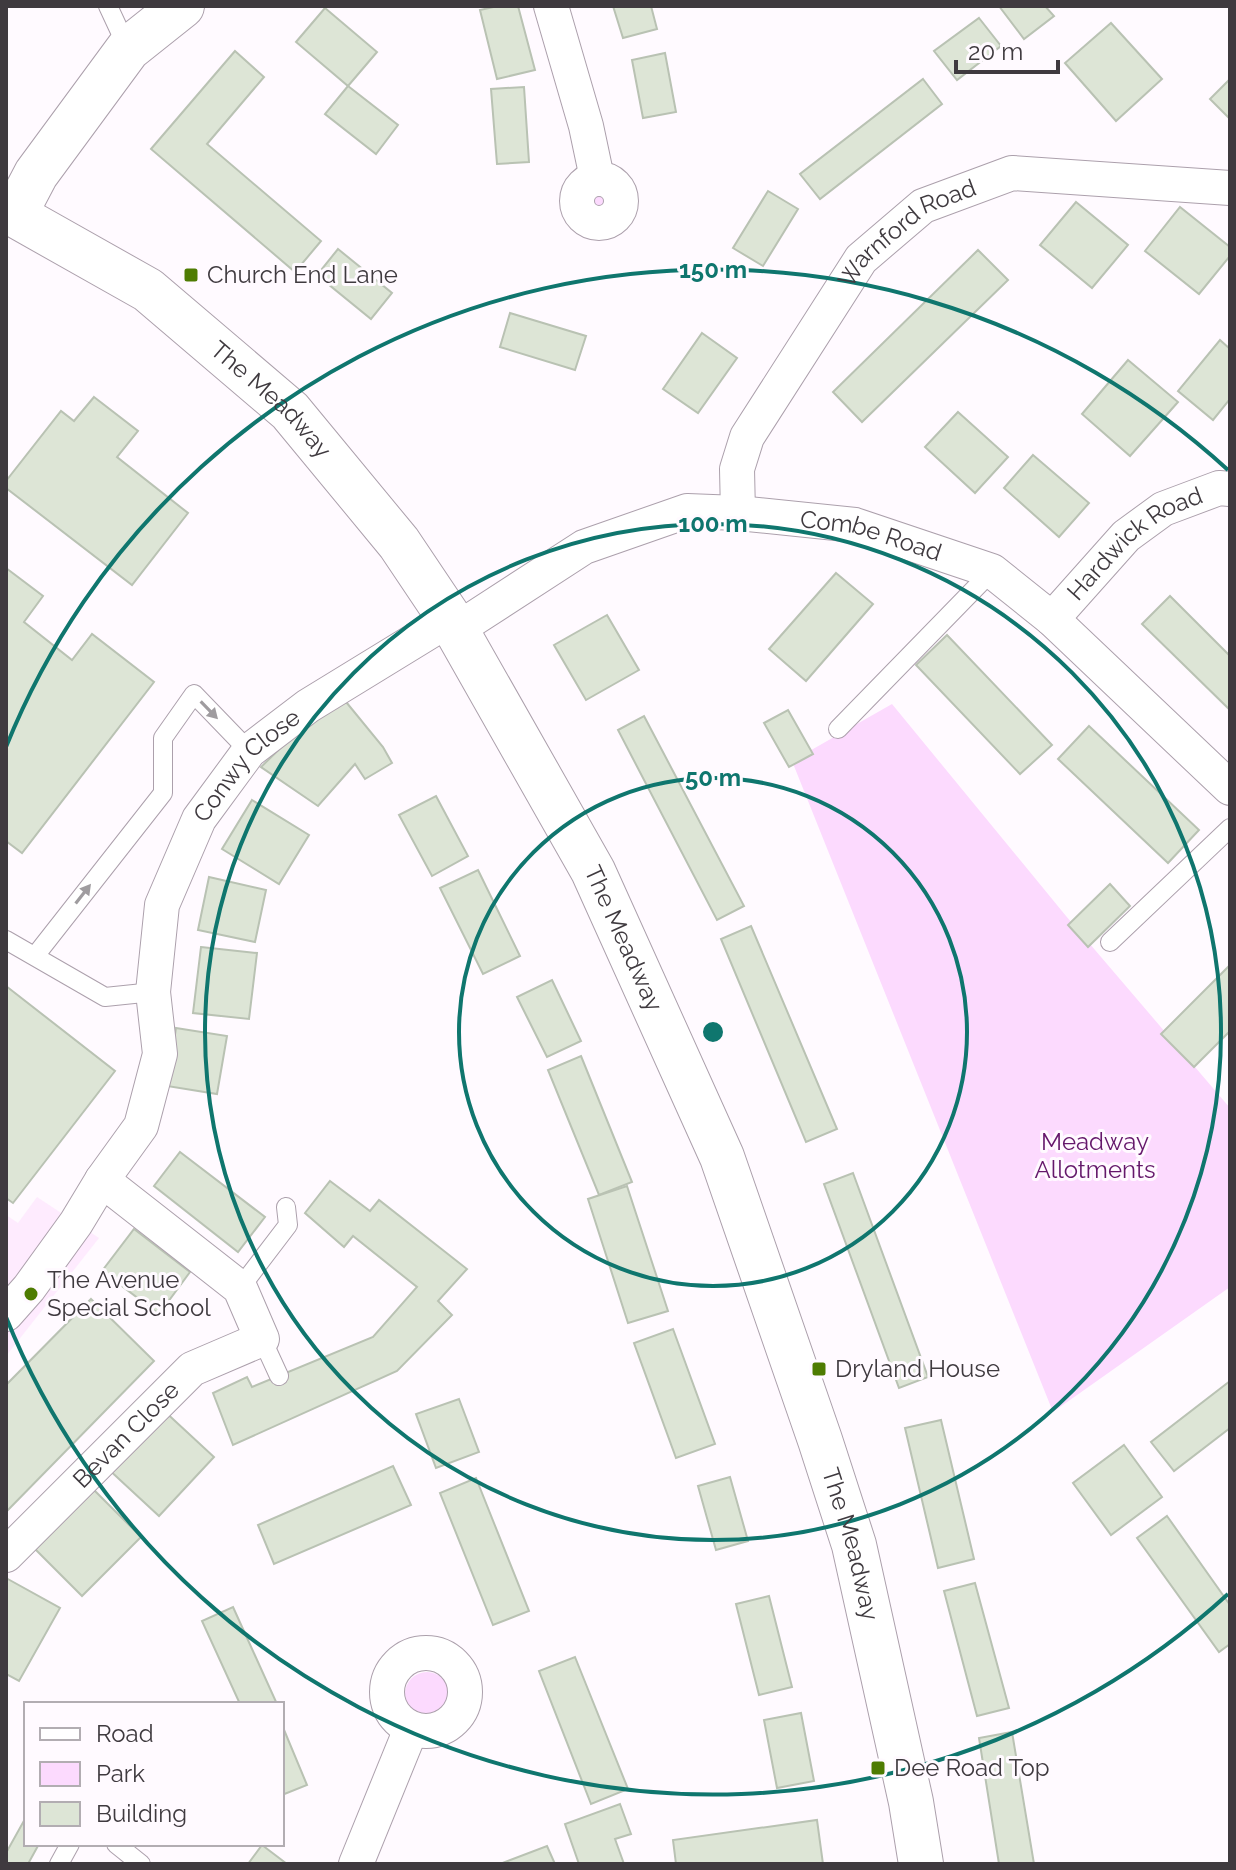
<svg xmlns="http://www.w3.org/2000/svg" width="1236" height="1870" font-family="Raleway,sans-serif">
<rect width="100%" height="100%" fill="#fffaff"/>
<!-- built -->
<path fill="#feebfe" d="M 37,1197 L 99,1238 L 6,1356 L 6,1215 L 18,1223 Z"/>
<!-- green -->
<g fill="#fcdafe">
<circle cx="599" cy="202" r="21"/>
<path d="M 892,704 L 1066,916 L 1230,1108 L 1230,1287 L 1053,1412 L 792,761 Z"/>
<circle cx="427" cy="1694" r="22"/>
</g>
<!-- building -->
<g fill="#dde5d6" stroke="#b9c2b3" stroke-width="2">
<path d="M 498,6 L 518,6 L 535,70 L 497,79 L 480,10 Z"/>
<path d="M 613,6 L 651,6 L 657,29 L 623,38 Z"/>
<path d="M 999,6 L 1045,6 L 1054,16 L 1024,39 Z"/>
<path d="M 325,8 L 377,52 L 348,86 L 296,42 Z"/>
<path d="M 979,18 L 1001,46 L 957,80 L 934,51 Z"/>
<path d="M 1111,23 L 1162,79 L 1116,121 L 1065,63 Z"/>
<path d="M 235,51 L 264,77 L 207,144 L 321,241 L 295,272 L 151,149 Z"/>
<path d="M 665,53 L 676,112 L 643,118 L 632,60 Z"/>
<path d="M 923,79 L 942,104 L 820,199 L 800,174 Z"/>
<path d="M 1230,79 L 1230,119 L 1210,99 Z"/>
<path d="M 348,86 L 398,125 L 376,154 L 325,114 Z"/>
<path d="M 524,87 L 529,162 L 497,164 L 491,89 Z"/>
<path d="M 768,191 L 798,209 L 763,266 L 733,248 Z"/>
<path d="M 1076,202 L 1128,245 L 1092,288 L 1040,245 Z"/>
<path d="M 1180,207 L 1230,247 L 1230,256 L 1199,294 L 1145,251 Z"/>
<path d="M 338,249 L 392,293 L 371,319 L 317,275 Z"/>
<path d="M 978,250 L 1008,280 L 862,422 L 833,392 Z"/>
<path d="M 510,313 L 586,336 L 575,370 L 500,347 Z"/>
<path d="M 702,333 L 737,358 L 698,413 L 663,389 Z"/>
<path d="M 1220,340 L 1230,349 L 1230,399 L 1213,420 L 1178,391 Z"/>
<path d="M 1128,360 L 1178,402 L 1130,456 L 1082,414 Z"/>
<path d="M 94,397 L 138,431 L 117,457 L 188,513 L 132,585 L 6,488 L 6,481 L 61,411 L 74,421 Z"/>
<path d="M 958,412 L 1008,457 L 975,493 L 925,447 Z"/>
<path d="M 1033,455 L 1089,503 L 1059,537 L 1004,488 Z"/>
<path d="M 6,568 L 43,596 L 24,622 L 72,660 L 92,634 L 154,682 L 22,853 L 6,841 Z"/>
<path d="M 836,573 L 873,604 L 806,681 L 769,649 Z"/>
<path d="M 1170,596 L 1230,656 L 1230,710 L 1142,624 Z"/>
<path d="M 607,615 L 639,670 L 586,700 L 554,645 Z"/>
<path d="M 947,635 L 1052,745 L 1020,774 L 916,665 Z"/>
<path d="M 342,697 L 383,747 L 392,763 L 365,779 L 355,764 L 318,806 L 261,767 L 300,729 Z"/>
<path d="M 788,710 L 813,754 L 789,767 L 764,723 Z"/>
<path d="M 644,716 L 744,906 L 717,920 L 618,730 Z"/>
<path d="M 1089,726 L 1199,830 L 1168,863 L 1058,759 Z"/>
<path d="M 436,796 L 468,856 L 432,876 L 399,815 Z"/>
<path d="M 252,800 L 309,835 L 279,884 L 222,849 Z"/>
<path d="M 478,870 L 520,956 L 483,974 L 440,888 Z"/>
<path d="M 209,877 L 266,890 L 255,942 L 198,930 Z"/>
<path d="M 1110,884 L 1130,906 L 1088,947 L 1068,925 Z"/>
<path d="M 751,926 L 837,1129 L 806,1142 L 721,939 Z"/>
<path d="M 201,947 L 257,953 L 249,1019 L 193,1013 Z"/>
<path d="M 1230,965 L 1230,1031 L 1194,1067 L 1161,1034 Z"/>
<path d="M 552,980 L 581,1041 L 547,1057 L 517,997 Z"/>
<path d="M 6,986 L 115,1071 L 13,1203 L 6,1198 Z"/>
<path d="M 176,1028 L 227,1036 L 217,1094 L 167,1086 Z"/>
<path d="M 581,1056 L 632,1182 L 599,1195 L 548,1070 Z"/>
<path d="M 180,1152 L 265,1217 L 238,1252 L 154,1186 Z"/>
<path d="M 853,1173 L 928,1377 L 899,1388 L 824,1184 Z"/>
<path d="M 330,1181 L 370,1211 L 379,1200 L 467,1269 L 438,1301 L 452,1315 L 397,1371 L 233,1445 L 213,1393 L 247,1377 L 252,1387 L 373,1337 L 417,1287 L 353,1236 L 344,1247 L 305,1213 Z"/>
<path d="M 627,1186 L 668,1311 L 628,1323 L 588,1199 Z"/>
<path d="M 134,1229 L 190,1272 L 159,1314 L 102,1271 Z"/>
<path d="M 91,1299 L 154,1361 L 6,1512 L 6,1385 Z"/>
<path d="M 673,1329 L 715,1444 L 676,1458 L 634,1343 Z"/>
<path d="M 1230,1381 L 1230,1428 L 1174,1471 L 1151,1442 Z"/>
<path d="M 459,1399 L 479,1452 L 436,1468 L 416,1414 Z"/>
<path d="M 161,1408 L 214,1457 L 159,1516 L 106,1467 Z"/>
<path d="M 941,1420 L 974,1559 L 938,1568 L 905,1428 Z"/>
<path d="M 1124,1445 L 1162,1497 L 1111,1535 L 1073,1483 Z"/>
<path d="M 393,1466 L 411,1505 L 274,1564 L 258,1525 Z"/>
<path d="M 730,1477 L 748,1541 L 716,1550 L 698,1486 Z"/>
<path d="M 476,1478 L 529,1611 L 493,1625 L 440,1493 Z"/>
<path d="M 91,1487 L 141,1537 L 82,1596 L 32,1546 Z"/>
<path d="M 1167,1516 L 1230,1605 L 1230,1644 L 1219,1652 L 1137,1538 Z"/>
<path d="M 6,1578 L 60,1608 L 19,1681 L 6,1674 Z"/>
<path d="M 975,1583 L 1009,1708 L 977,1716 L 944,1591 Z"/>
<path d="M 769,1596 L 792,1687 L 759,1695 L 736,1604 Z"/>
<path d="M 233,1607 L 277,1704 L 240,1704 L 202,1621 Z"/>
<path d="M 575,1657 L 628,1789 L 591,1804 L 539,1671 Z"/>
<path d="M 801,1713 L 814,1781 L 777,1788 L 764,1720 Z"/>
<path d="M 282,1725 L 307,1785 L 282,1795 Z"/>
<path d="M 1012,1732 L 1034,1864 L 999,1864 L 979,1738 Z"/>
<path d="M 620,1804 L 631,1834 L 615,1839 L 624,1864 L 579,1864 L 565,1824 Z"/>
<path d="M 26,1817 L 26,1844 L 39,1844 L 28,1864 L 6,1864 L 6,1853 Z"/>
<path d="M 817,1820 L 823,1864 L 676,1864 L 673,1840 Z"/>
<path d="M 262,1845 L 287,1864 L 248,1864 Z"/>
<path d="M 547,1846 L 555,1864 L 500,1864 Z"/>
</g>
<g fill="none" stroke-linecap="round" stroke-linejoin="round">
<defs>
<g id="service">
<path d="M 108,6 L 128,49"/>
<path d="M 838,729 L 992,571"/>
<path d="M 6,940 L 105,997 L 153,992"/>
<path d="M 1110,942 L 1230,828"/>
<path d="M 35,956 L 163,793 L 163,738 L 194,694 L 249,751"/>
<path d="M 240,1288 L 288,1225 L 286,1207"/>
<path d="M 262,1339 L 279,1376"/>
<path d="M 116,1844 L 141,1864"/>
<path d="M 59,1864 L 70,1844"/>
</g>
<g id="minor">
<path d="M 551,6 L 586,126 L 597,178"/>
<circle cx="599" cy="201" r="22"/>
<path id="s1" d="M 738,513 L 737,469 L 747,437 L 861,259 L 923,206 L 1012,173 L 1230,188"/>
<path id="s2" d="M 1052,619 L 1126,536 L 1163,509 L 1219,488 L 1230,489"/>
<path id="s3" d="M 456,630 L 584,547 L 687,511 L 738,513 L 855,525 L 992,571 L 1052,619 L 1230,788"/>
<path id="s4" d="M 6,1314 L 29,1288 L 76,1223 L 102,1180 L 141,1126 L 160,1054 L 153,992 L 162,905 L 199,819 L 249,751 L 308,706 L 450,619"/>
<path id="s5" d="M 6,1555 L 192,1369 L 262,1339 L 240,1288 L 102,1180"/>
<circle cx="426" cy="1692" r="39"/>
<path d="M 356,1864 L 411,1729"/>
</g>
<g id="tertiary">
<path id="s6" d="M 6,210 L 148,290 L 290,411 L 399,543 L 450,619 L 593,871 L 722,1157 L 820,1440 L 854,1545 L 911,1802 L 921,1864"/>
<path d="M 15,214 L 36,174 L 128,49 L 182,6"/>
</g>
</defs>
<!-- service casing -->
<use href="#service" stroke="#aca0ac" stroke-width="20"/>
<!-- minor casing -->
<use href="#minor" stroke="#aca0ac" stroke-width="36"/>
<!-- tertiary casing -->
<use href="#tertiary" stroke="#aca0ac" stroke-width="46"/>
<!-- service -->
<use href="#service" stroke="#fff" stroke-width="18"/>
<!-- minor -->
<use href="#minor" stroke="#fff" stroke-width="34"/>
<!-- tertiary -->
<use href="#tertiary" stroke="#fff" stroke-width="44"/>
</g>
<!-- one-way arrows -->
<defs><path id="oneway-solid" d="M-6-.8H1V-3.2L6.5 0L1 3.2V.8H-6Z" transform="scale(2)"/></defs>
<g fill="#9f9c9f">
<use href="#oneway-solid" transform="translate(209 710) rotate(46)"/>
<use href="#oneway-solid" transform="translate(83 894) rotate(-52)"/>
</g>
<!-- distance rings -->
<g fill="none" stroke="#0f766e" stroke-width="4">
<circle cx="713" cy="1032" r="254"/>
<circle cx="713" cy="1032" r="508"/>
<path d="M1228 1594A762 762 0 0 1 6 1317M6 747A762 762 0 0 1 1228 470"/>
</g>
<!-- markers -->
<g fill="#4e7c02" stroke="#fffaff" stroke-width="3">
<rect x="183" y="267" width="16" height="16" rx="4"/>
<circle cx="31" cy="1294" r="8"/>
<rect x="811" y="1361" width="16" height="16" rx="4"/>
<rect x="870" y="1760" width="16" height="16" rx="4"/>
</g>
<g text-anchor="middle" stroke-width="6" stroke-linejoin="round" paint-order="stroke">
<!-- street labels -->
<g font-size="24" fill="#3f3a3f" stroke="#fffaff">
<text dy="8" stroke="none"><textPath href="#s1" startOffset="342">Warnford Road</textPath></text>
<text dy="8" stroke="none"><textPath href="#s6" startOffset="328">The Meadway</textPath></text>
<text dy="8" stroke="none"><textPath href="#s3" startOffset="448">Combe Road</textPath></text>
<text dy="8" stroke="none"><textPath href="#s2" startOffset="114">Hardwick Road</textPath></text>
<text dy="8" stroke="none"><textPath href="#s4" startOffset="622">Conwy Close</textPath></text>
<text dy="8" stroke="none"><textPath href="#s6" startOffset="976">The Meadway</textPath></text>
<text dy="8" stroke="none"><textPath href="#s5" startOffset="170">Bevan Close</textPath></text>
<text dy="8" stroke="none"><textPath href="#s6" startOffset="1624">The Meadway</textPath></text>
</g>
<!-- poi labels -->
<g font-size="24" fill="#3f3a3f" stroke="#fffaff" text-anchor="start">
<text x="207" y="283">Church End Lane</text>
<text x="47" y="1288">The Avenue<tspan x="47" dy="28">Special School</tspan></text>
<text x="835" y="1377">Dryland House</text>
<text x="894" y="1776">Dee Road Top</text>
</g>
<!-- park labels -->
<g font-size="24" fill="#65186b" stroke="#fffaff">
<text x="1095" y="1150">Meadway<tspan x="1095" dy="28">Allotments</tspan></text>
</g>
</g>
<circle cx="713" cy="1032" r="12" fill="#0f766e" stroke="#fffaff" stroke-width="4"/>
<g font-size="24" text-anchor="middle" font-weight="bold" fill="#0f766e" stroke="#fffaff" stroke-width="6" stroke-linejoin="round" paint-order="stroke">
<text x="713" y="278">150 m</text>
<text x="713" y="532">100 m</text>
<text x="713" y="786">50 m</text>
</g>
<!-- border -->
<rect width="1236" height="1870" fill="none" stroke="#3f3a3f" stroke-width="16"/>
<!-- legend -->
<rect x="24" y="1702" width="260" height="144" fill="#fffaff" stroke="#b2adb2" stroke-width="2"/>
<rect x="40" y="1728" width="40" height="12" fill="#ffffff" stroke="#b2adb2" stroke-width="2"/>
<text x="96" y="1742" font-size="24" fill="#3f3a3f">Road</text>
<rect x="40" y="1762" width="40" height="24" fill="#fcdafe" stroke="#b2adb2" stroke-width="2"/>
<text x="96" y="1782" font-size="24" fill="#3f3a3f">Park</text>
<rect x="40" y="1802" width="40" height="24" fill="#dde5d6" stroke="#b2adb2" stroke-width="2"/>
<text x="96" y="1822" font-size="24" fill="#3f3a3f">Building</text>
<!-- scale -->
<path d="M956 60v12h102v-12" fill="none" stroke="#3f3a3f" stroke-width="4"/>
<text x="968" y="60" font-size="24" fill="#3f3a3f" stroke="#fffaff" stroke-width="6" paint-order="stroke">20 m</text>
</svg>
